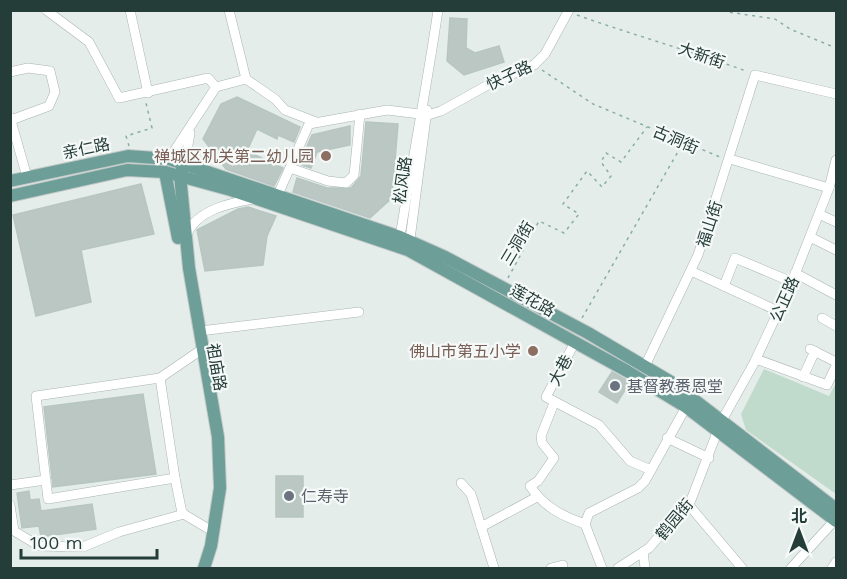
<svg xmlns="http://www.w3.org/2000/svg" width="847" height="579" font-family="'Work Sans','Noto Sans SC',sans-serif">
<rect width="100%" height="100%" fill="#e5edea"/>
<!-- green -->
<path fill="#c0dbcb" d="M 764,369 L 829,396 L 836,383 L 836,494 L 746,430 L 741,414 Z"/>
<!-- building -->
<g fill="#bac7c3" stroke="#b7c6c2" stroke-width="1.5">
<path d="M 450,18 L 467,19 L 466,48 L 475,53 L 499,46 L 504,62 L 464,75 L 447,61 Z"/>
<path d="M 237,97 L 300,127 L 294,142 L 278,135 L 277,139 L 257,129 L 247,151 L 283,168 L 274,186 L 226,169 L 203,139 L 221,104 Z"/>
<path d="M 366,122 L 398,124 L 392,198 L 370,218 L 293,192 L 297,178 L 327,188 L 351,188 L 361,176 Z"/>
<path d="M 350,126 L 350,145 L 317,152 L 311,168 L 299,164 L 312,135 Z"/>
<path d="M 141,184 L 154,234 L 81,250 L 91,302 L 36,316 L 13,215 Z"/>
<path d="M 248,207 L 276,216 L 267,236 L 263,265 L 205,271 L 197,230 L 238,209 Z"/>
<path d="M 612,372 L 630,382 L 617,403 L 599,392 Z"/>
<path d="M 143,394 L 156,474 L 53,487 L 44,407 Z"/>
<rect x="276" y="476" width="27" height="41"/>
<path d="M 29,491 L 30,500 L 39,499 L 41,511 L 92,504 L 96,529 L 41,537 L 39,526 L 22,528 L 17,493 Z"/>
</g>
<g fill="none" stroke-linecap="round" stroke-linejoin="round">
<defs>
<g id="minor">
<path d="M 46,10 L 89,42 L 119,98 L 208,78 L 216,87 L 169,159"/>
<path d="M 130,10 L 148,93"/>
<path d="M 229,10 L 246,79"/>
<path d="M 10,72 L 28,68 L 50,71 L 55,92 L 49,106 L 11,120"/>
<path d="M 216,87 L 246,79 L 275,99 L 285,110 L 316,122"/>
<path d="M 10,117 L 27,177"/>
<path d="M 730,159 L 829,188"/>
<path d="M 185,163 L 190,133"/>
<path d="M 290,168 L 328,181 L 346,183 L 354,175 L 360,114"/>
<path d="M 277,197 L 309,124 L 387,110 L 428,115 L 441,111 L 495,81 L 534,65 L 545,54 L 569,10"/>
<path d="M 819,214 L 836,222"/>
<path d="M 187,234 C 197,210 230,203 253,199"/>
<path d="M 400,237 C 412,161 427,86 438,10"/>
<path d="M 810,237 L 836,250"/>
<path d="M 409,247 L 427,110"/>
<path d="M 691,271 L 778,311"/>
<path d="M 795,273 L 836,295"/>
<path d="M 724,286 L 735,258 L 792,282"/>
<path d="M 822,318 L 836,326"/>
<path d="M 200,331 L 359,312"/>
<path d="M 575,342 L 546,397 L 599,425 L 630,461 L 651,470"/>
<path d="M 810,349 L 836,362"/>
<path d="M 198,352 L 160,378 L 36,396 L 48,499 L 175,478 L 182,513 L 207,528"/>
<path d="M 756,359 L 827,385 L 836,366"/>
<path d="M 645,366 L 698,255 L 755,75 L 836,94"/>
<path d="M 803,377 L 815,351"/>
<path d="M 160,378 L 175,478"/>
<path d="M 554,403 L 541,436 L 542,443 L 554,458 L 538,481 L 530,486 C 544,507 562,516 585,524"/>
<path d="M 667,438 L 709,458"/>
<path d="M 461,483 L 471,494 L 494,568"/>
<path d="M 10,485 L 46,480"/>
<path d="M 688,504 L 742,568"/>
<path d="M 10,505 L 14,531 L 39,546 L 83,547 L 119,532 L 184,514"/>
<path d="M 585,524 L 589,513 L 638,488 L 645,481 L 686,407"/>
<path d="M 585,524 L 602,568"/>
<path d="M 481,527 L 537,497"/>
<path d="M 643,552 L 645,568"/>
<path d="M 551,568 L 563,565"/>
<path d="M 618,568 L 649,548 L 691,500 L 721,422 L 754,363 L 792,282 L 829,188 L 836,160"/>
<path d="M 791,568 L 835,520"/>
<path d="M 832,568 L 836,562"/>
</g>
<g id="major">
<path d="M 182,170 L 180,175 L 189,268 L 218,437 L 220,488 L 211,546 L 204,568"/>
<path d="M 165,172 L 178,238"/>
<path d="M 10,181 L 128,156 L 169,159 L 400,237 L 445,257 L 588,333 L 671,382 L 836,509"/>
<path d="M 10,196 L 127,170 L 165,172 L 231,190 L 408,250 L 627,371 L 686,407 L 836,521"/>
</g>
</defs>
<!-- minor casing -->
<use href="#minor" stroke="#a8b5b1" stroke-width="10"/>
<!-- major casing -->
<use href="#major" stroke="#c2c9c8" stroke-width="14"/>
<!-- path -->
<g stroke="#88ada6" stroke-width="1.5" stroke-dasharray="3 4.5" stroke-linecap="butt">
<path d="M 715,10 L 775,19 L 790,29 L 836,48"/>
<path d="M 577,15 C 633,35 691,51 746,71"/>
<path d="M 542,70 L 593,104 L 720,157"/>
<path d="M 129,146 L 126,136 L 152,128 L 146,103"/>
<path d="M 508,278 L 539,221 L 564,233 L 579,214 L 563,204 L 587,171 L 602,187 L 611,176 L 601,162 L 606,153 L 621,162 L 647,127"/>
<path d="M 582,318 L 683,143"/>
</g>
<!-- minor -->
<use href="#minor" stroke="#fff" stroke-width="9"/>
<!-- major -->
<use href="#major" stroke="#6d9e98" stroke-width="12"/>
</g>
<!-- markers -->
<g fill="#8d6e63" stroke="#f5f9f8" stroke-width="2">
<circle cx="326" cy="156" r="6"/>
<circle cx="533" cy="351" r="6"/>
</g>
<g fill="#6b7280" stroke="#f5f9f8" stroke-width="2">
<circle cx="615" cy="386" r="6"/>
<circle cx="289" cy="496" r="6"/>
</g>
<g text-anchor="middle" stroke-width="4.5" stroke-linejoin="round" paint-order="stroke">
<!-- street labels -->
<g font-size="16" fill="#253d39" stroke="#f5f9f8">
<text transform="translate(702 55) rotate(19)" y="6">大新街</text>
<text transform="translate(509 75) rotate(-25)" y="6">快子路</text>
<text transform="translate(676 139) rotate(23)" y="6">古洞街</text>
<text transform="translate(86 148) rotate(-12)" y="6">亲仁路</text>
<text transform="translate(402 180) rotate(-82)" y="6">松风路</text>
<text transform="translate(709 224) rotate(-72)" y="6">福山街</text>
<text transform="translate(517 243) rotate(-59)" y="6">三洞街</text>
<text transform="translate(784 299) rotate(-66)" y="6">公正路</text>
<text transform="translate(533 300) rotate(29)" y="6">莲花路</text>
<text transform="translate(217 367) rotate(80)" y="6">祖庙路</text>
<text transform="translate(560 370) rotate(-62)" y="6">大巷</text>
<text transform="translate(674 519) rotate(-50)" y="6">鹤园街</text>
</g>
<!-- education labels -->
<g font-size="16" fill="#785e54" stroke="#f5f9f8" text-anchor="end">
<text x="314" y="162">禅城区机关第二幼儿园</text>
<text x="521" y="357">佛山市第五小学</text>
</g>
<!-- worship labels -->
<g font-size="16" fill="#5b616d" stroke="#f5f9f8" text-anchor="start">
<text x="627" y="392">基督教赉恩堂</text>
<text x="301" y="502">仁寿寺</text>
</g>
</g>
<!-- border -->
<rect width="847" height="579" fill="none" stroke="#253d39" stroke-width="24"/>
<!-- north arrow -->
<g transform="translate(799 531)" stroke="#f5f9f8" stroke-width="4.5" paint-order="stroke">
<path d="M0-4.5L10 22L0 15L-10 22Z" fill="#253d39"/>
<text y="-9" font-size="16" font-weight="bold" text-anchor="middle" fill="#253d39">北</text>
</g>
<!-- scale -->
<path d="M21 549v9h136v-9" fill="none" stroke="#253d39" stroke-width="3"/>
<text x="30" y="549" font-size="18" fill="#253d39" stroke="#f5f9f8" stroke-width="4.5" paint-order="stroke">100 m</text>
</svg>
